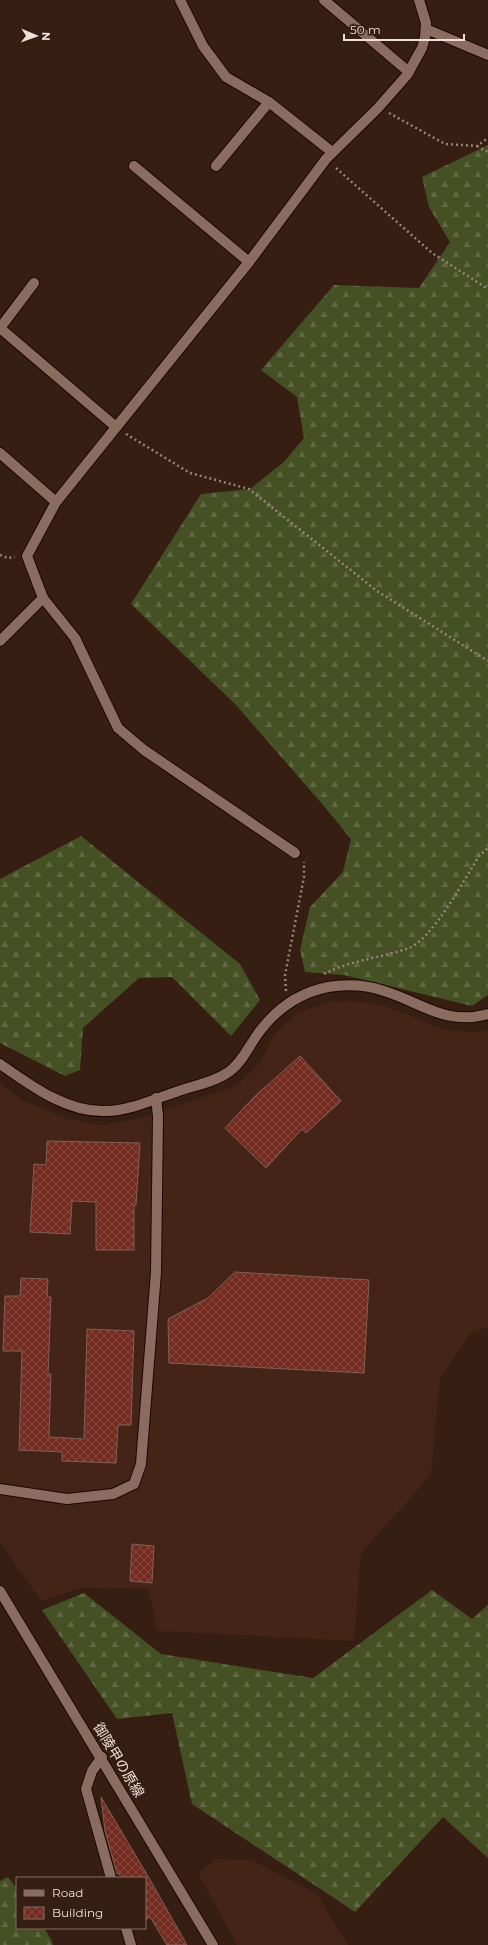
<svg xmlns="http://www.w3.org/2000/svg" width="488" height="1945" font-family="Montserrat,'Noto Sans JP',sans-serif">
<defs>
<pattern id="forest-firs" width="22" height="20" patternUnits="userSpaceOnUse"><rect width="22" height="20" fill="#455024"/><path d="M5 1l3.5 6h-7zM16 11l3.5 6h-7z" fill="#606943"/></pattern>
<pattern id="building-cross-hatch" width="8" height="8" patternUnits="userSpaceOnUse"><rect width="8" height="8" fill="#742c20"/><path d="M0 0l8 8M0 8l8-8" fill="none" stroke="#884a40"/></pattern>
</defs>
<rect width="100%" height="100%" fill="#361e13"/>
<!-- built -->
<g fill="#432416">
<path d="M 332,1001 L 364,1002 L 386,1006 L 446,1030 L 474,1032 L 488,1030 L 488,1327 L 470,1334 L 440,1379 L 431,1475 L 361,1553 L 354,1641 L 157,1631 L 149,1589 L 82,1588 L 41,1601 L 0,1542 L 0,1083 L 22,1100 L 68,1119 L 101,1125 L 137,1119 L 236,1086 L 259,1064 L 274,1035 L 297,1013 Z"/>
<path d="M 216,1859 L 252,1860 L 317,1894 L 348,1945 L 237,1945 L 198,1873 Z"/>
</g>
<!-- forest -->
<g fill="url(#forest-firs)">
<path d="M 488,145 L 488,995 L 472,1006 L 344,975 L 305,972 L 300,950 L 310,907 L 343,872 L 351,839 L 323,805 L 236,705 L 131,604 L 201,494 L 250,489 L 284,462 L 304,438 L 297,397 L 261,370 L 334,285 L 419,288 L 450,242 L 429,207 L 422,177 Z"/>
<path d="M 81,836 L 240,964 L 260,1000 L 231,1036 L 172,977 L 139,978 L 83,1028 L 80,1070 L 65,1076 L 0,1043 L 0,879 Z"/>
<path d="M 432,1590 L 472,1619 L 488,1605 L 488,1858 L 443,1817 L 355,1912 L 192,1804 L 172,1713 L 117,1719 L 42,1610 L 84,1593 L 161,1654 L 313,1678 Z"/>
<path d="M 8,1877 L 17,1889 L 17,1928 L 44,1928 L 51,1939 L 53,1945 L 0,1945 L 0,1881 Z"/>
</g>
<!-- building -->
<g fill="url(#building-cross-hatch)" stroke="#7f605a">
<path d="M 300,1056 L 341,1101 L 306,1133 L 302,1129 L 266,1168 L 225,1128 L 254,1097 Z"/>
<path d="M 47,1141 L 140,1143 L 136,1205 L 134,1205 L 134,1250 L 96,1250 L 96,1202 L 72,1201 L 70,1234 L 30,1232 L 34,1164 L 46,1165 Z"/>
<path d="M 235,1272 L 369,1280 L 364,1373 L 169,1363 L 168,1319 L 208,1298 Z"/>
<path d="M 21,1278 L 48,1279 L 47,1297 L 51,1297 L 48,1374 L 51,1374 L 49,1437 L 84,1439 L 87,1329 L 134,1331 L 131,1425 L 118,1425 L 116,1463 L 62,1461 L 62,1452 L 19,1450 L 22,1351 L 3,1351 L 5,1296 L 20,1296 Z"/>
<path d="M 132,1544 L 154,1546 L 152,1583 L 130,1581 Z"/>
<path d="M 101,1797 L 149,1878 L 187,1945 L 167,1945 L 150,1917 L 145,1920 L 145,1878 L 121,1878 L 119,1873 L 117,1874 L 105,1831 Z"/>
</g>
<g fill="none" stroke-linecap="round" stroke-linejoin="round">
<defs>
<g id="minor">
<path d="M 180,0 L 203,46 L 226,77 L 269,102 L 332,152"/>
<path d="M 324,0 L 409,72"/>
<path d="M 426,29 L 488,55"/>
<path d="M 134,166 L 249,262"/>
<path d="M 216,166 L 269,102"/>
<path d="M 0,328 L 116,427"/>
<path d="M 0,328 L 34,283"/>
<path d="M 0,453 L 56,502"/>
<path d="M 43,598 L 75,638 L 118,728 L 144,750 L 295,853"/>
<path d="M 0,641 L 43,598 L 27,556 L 56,502 L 249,262 L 326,159 L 378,108 L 407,75 L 422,48 L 425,37 L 426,23 L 419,0"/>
<path d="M 0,1064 C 30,1085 67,1113 106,1111 C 129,1111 154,1099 176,1092 C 192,1086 216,1082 230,1071 C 242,1062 248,1048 257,1035 C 274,1011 298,993 328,987 C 347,984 366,985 384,991 C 423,1003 445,1026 488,1014"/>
<path d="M 0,1489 L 67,1499 L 113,1494 L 134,1484 L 141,1464 L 156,1272 L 158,1116 L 156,1098"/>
<path d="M 0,1591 L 213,1945"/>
<path d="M 102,1757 L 92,1771 L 86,1789 L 111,1878"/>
<path d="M 126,1928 L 131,1945"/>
</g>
</defs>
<!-- minor casing -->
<use href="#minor" stroke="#1d0701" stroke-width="12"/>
<!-- path -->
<g stroke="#99847b" stroke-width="2.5" stroke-dasharray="2 3" stroke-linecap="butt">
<path d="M 389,113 L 445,144 L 477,146 L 488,138"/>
<path d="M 477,146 L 488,152"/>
<path d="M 336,168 L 432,253 L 488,289"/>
<path d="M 126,434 L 190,473 L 249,489 L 377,591 L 488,661"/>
<path d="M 0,555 L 8,558 L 15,557"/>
<path d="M 324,974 C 351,960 381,958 409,948 C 432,939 465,879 479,856 L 488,848"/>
<path d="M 286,991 L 285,975 L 304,877 L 304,862"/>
</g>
<!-- minor -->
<use href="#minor" stroke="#8a6d60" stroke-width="10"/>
</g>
<g text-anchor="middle" stroke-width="4" stroke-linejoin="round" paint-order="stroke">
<!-- street labels -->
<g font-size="14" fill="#f1e0d8" stroke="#361e13">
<text transform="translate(119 1760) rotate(59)" y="5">御陵甲の原線</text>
</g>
</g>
<!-- legend -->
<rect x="16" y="1877" width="130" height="52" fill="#361e13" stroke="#816c62"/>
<rect x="24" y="1890" width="20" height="6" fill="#8a6d60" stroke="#816c62"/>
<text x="52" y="1897" font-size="12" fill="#f1e0d8">Road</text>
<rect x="24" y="1907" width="20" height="12" fill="url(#building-cross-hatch)" stroke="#816c62"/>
<text x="52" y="1917" font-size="12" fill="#f1e0d8">Building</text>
<!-- north arrow -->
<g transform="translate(36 36) rotate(92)" stroke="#361e13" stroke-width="3" paint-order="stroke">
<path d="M0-3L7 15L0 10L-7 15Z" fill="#f1e0d8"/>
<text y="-6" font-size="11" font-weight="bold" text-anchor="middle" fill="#f1e0d8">N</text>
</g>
<!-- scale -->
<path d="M344 34v6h120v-6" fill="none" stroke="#f1e0d8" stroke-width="2"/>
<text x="350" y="34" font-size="12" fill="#f1e0d8" stroke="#361e13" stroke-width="3" paint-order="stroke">50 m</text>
</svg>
